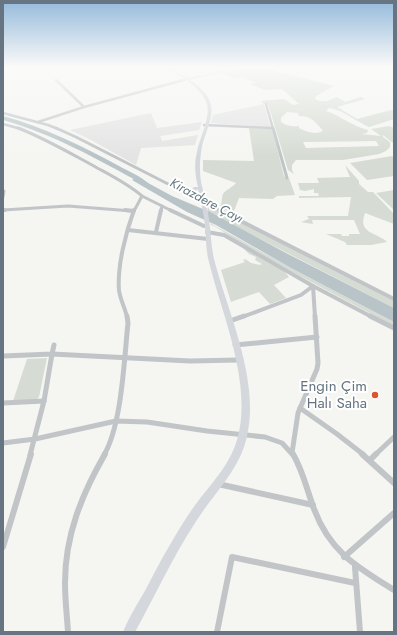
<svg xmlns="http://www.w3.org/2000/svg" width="397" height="635" font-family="Jost,sans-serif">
<rect width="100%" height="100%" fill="#f5f5f2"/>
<!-- built -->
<g fill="#e3e4e3">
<path d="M 264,104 L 270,126 L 269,127 L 211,123 L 213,115 Z"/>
<path d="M 151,113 L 157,128 L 202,122 L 199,130 L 160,136 L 162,141 L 198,135 L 195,145 L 141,148 L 136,165 L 89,139 L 70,130 Z"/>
</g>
<!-- green -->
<g fill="#d6dcd3" fill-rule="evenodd">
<path d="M 248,67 L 264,67 L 279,72 L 334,86 L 316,96 L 315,99 C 323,104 330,100 337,97 L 345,102 L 361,97 L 365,99 L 337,107 L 357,119 L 391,110 L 394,111 L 394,119 L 369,127 C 355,121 344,110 329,108 L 326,111 C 341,116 352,126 368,130 L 367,133 L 361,134 L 381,136 L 371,129 L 389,126 L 394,128 L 394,142 L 393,143 L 383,135 L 383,137 L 390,142 L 390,147 L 386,151 L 379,154 L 343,160 L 296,160 L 292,165 L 292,170 L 294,174 L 288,170 L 268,104 L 264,104 L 261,101 L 284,99 L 293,105 L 299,104 L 282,89 L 265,90 L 250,84 L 256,83 L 243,77 L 234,78 L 221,73 ZM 287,112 L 298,113 L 299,116 C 310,115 317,123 323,131 C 315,135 307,132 299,128 L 299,126 C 292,127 287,126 281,122 L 281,118 ZM 376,141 L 379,146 L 306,148 L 303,142 Z"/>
<path d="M 249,128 L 272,129 L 284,176 L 286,178 L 289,178 L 295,195 L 277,196 L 273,199 L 239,198 L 233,214 L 220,207 C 222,203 222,196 223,194 C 225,190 232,188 236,183 L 203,171 L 203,160 L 254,161 Z"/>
<path d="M 392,156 L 394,158 L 394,176 L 367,180 L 350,163 Z"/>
<path d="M 345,165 L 359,181 L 359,184 L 368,192 L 373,192 L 394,214 L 394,224 L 365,213 C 357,234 377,232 387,242 L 371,245 L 347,245 L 345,242 L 326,234 L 341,234 L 342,236 L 349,236 L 349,234 L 360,234 L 354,220 L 312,220 L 313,224 L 301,222 L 309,219 L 307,216 L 348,216 L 351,197 L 299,198 L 299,196 L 319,196 L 318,193 L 314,193 L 314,189 L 305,191 L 300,190 L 298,183 L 319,183 L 317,178 L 350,177 Z"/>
<path d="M 394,190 L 394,210 L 376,193 Z"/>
<path d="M 208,206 L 394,301 L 394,308 L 208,212 Z"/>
<path d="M 210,223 L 291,268 L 394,322 L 394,326 L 253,251 L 216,227 L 211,225 Z"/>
<path d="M 243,248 L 284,271 L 289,277 L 274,285 L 286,298 L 270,304 L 259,292 L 231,302 L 221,270 L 245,262 L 243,260 L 245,259 L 251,263 L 260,265 L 262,264 L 255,260 L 256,257 L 249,254 Z"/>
<path d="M 47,358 L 39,397 L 37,399 L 13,401 L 27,359 Z"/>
</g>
<!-- water -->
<path fill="#b8c4c8" d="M 137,177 L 172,196 L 210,212 L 286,253 L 394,308 L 394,322 L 291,268 L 216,225 L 187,212 L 132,180 Z"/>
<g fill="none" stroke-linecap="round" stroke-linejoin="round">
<!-- river -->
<path fill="#b8c4c8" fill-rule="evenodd" d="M 3,116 C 44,127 82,146 119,166 C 128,171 140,176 148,183 L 143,184 C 97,159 53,134 3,120 Z"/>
<!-- minor-far4 -->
<g stroke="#c1c5c8" stroke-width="2.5">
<path d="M 56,80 L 84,107"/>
<path d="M 266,104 L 273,129"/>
<path d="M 3,113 L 48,125 L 58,129"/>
<path d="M 38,122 L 84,107 L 184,80"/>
<path d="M 3,124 L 21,129"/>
<path d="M 204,125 L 273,128"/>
</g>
<!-- minor-far3 -->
<g stroke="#c1c5c8" stroke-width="3">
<path d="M 18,128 C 44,138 68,152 92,165 C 110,175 127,183 142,196"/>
<path d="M 56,128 L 76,137 L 221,211"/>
<path d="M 273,128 L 287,178"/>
<path d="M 3,197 L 4,191"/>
<path d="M 3,210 L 68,206 L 132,211"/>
<path d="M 134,211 L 142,196 L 172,211"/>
<path d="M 161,211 L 162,206"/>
</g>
<!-- minor-far2 -->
<g stroke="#c1c5c8" stroke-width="4">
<path d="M 3,210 L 5,210"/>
<path d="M 125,210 L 134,211"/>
<path d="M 170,210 L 204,226"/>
<path d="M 219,210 L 394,299"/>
<path d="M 128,230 L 208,239"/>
<path d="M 156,232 L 161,210"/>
<path d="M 207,232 L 224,235 L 313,286 L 372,317"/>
<path d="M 127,317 C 125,308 120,299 119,290 C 117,266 126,232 134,210"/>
<path d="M 242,317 L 301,295 L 313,286 L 315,317"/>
</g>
<!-- minor-far1 -->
<g stroke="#c1c5c8" stroke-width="5">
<path d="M 370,316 L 394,328"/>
<path d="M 230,321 L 244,316"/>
<path d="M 235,345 L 317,337"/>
<path d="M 3,356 L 52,354 L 54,345"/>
<path d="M 44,401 L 52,354 L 190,361 L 239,360"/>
<path d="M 3,403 L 44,401 L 30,455"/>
<path d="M 300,408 L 337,434 L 364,455"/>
<path d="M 3,443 L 35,439 L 116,421 L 147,422 L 207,431 L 265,437 L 282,443 L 293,455"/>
<path d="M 292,453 L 298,413 L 317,369 L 318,363 L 315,316"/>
<path d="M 104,455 C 122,424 124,360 128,323 L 127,316"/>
<path d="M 375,455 L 394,437"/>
</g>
<!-- minor -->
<g stroke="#c1c5c8" stroke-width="6">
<path d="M 293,454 C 303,471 307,490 314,509 C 330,552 357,567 394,590"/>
<path d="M 362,454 L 394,483"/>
<path d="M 370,460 L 376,454"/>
<path d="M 218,484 L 313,505"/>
<path d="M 3,547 L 31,454"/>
<path d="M 344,557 L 394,513"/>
<path d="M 355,567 L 360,632"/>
<path d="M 68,632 C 67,616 65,599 65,583 C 65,535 82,494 105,454"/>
<path d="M 217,632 L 232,557 L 355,583"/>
</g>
<!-- secondary -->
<path fill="#d4d8dc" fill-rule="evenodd" d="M 164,67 L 168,67 L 188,78 L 239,67 L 244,67 L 190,80 C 199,86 208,94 211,105 C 214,116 205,134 202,146 C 200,158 199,169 201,182 C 204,195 208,207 209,220 C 211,233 211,246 214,259 C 228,313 260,380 247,436 C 240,470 213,494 195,523 C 172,558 155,596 135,632 L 123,632 C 129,617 138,603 146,589 C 160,562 175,534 193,508 C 207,488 226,470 235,446 C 256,388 221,314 208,258 C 206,248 206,238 205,227 C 204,214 201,202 198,189 C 193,194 186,196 180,192 L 183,190 L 191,190 L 194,187 L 198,187 C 195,175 194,164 197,152 C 199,139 211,117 207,104 C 204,94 195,87 187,80 L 183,81 L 183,79 L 185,79 Z"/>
</g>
<!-- sky -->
<linearGradient id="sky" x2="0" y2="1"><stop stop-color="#95badb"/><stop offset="0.43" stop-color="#fafaf9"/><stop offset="1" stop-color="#fafaf9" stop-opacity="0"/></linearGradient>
<rect width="397" height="156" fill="url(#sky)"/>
<!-- markers -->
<circle fill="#da562d" stroke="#fff" stroke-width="1.5" cx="375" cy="395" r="4"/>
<g text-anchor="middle" stroke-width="4" stroke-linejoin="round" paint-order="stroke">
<!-- far-water labels -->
<g font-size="13" font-style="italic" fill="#62777f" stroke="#fff">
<text transform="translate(207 200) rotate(28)" y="5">Kirazdere Çayı</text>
</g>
<!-- poi labels -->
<g font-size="15" fill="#667581" stroke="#fff" text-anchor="end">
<text x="367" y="391">Engin Çim<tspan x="367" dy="17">Halı Saha</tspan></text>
</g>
</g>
<!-- border -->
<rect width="397" height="635" fill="none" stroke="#667581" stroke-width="8"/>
</svg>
